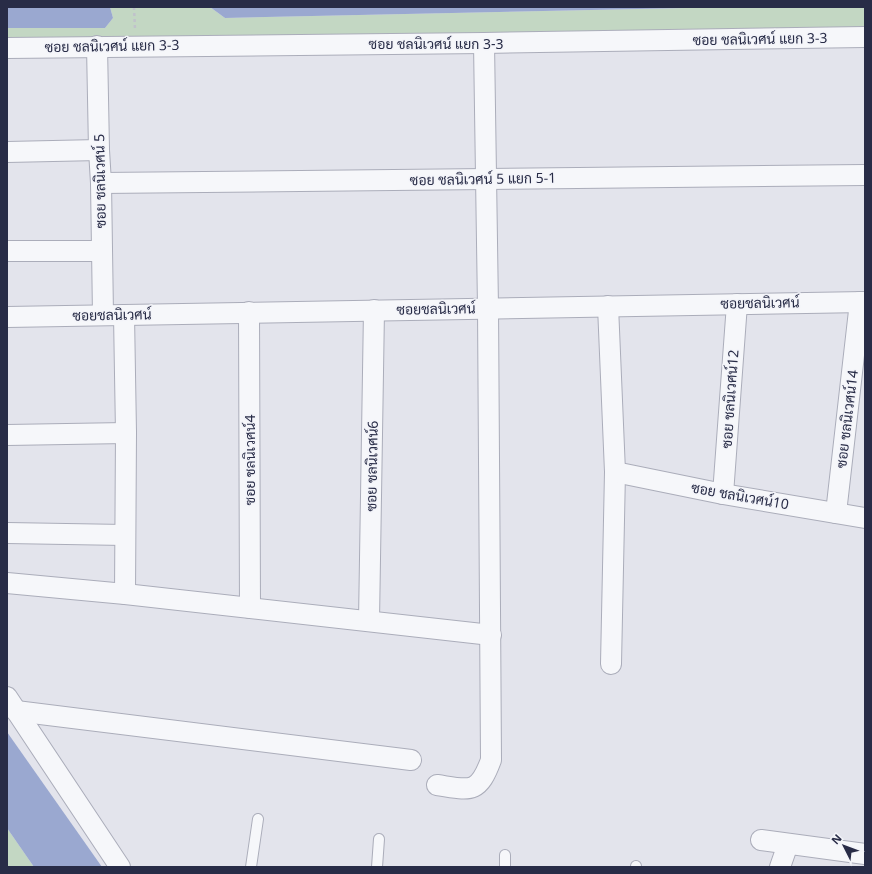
<svg xmlns="http://www.w3.org/2000/svg" width="872" height="874" font-family="'Noto Sans',Sarabun,sans-serif">
<rect width="100%" height="100%" fill="#e3e4ec"/>
<!-- green -->
<g fill="#c3d7c3">
<path d="M 110,7 L 210,7 L 225,18 L 685,8 L 686,7 L 865,7 L 865,30 L 7,44 L 7,28 L 105,28 L 113,18 Z"/>
<path d="M 7,828 L 34,867 L 7,867 Z"/>
</g>
<!-- water -->
<g fill="#9aa8d0">
<path d="M 7,7 L 110,7 L 113,18 L 105,28 L 7,28 Z"/>
<path d="M 210,7 L 686,7 L 685,8 L 225,18 Z"/>
<path d="M 7,732 L 102,867 L 34,867 L 7,828 Z"/>
</g>
<g fill="none" stroke-linecap="round" stroke-linejoin="round">
<defs>
<g id="lane">
<path d="M 505,855 L 505,867"/>
<path d="M 251,867 L 258,819"/>
<path d="M 377,867 L 379,839"/>
<path d="M 636,867 L 636,866"/>
</g>
<g id="street">
<path d="M 97,46 L 99,150 L 101,183 L 103,315"/>
<path d="M 7,48 L 484,43 L 865,37"/>
<path d="M 7,152 L 99,150"/>
<path d="M 101,183 L 865,175"/>
<path d="M 7,251 L 101,251"/>
<path d="M 608,306 L 615,472 L 611,664"/>
<path d="M 249,312 L 250,608"/>
<path d="M 124,315 L 126,433 L 125,594"/>
<path d="M 7,317 L 865,302"/>
<path d="M 7,435 L 126,433"/>
<path d="M 615,472 L 723,494 L 865,518"/>
<path d="M 723,494 L 737,304"/>
<path d="M 836,513 L 860,302"/>
<path d="M 7,533 L 125,535"/>
<path d="M 7,583 L 125,594 L 491,635"/>
<path d="M 369,621 L 374,310"/>
<path d="M 7,697 L 120,867"/>
<path d="M 16,711 L 411,760"/>
<path d="M 437,785 C 470,790 478,795 491,760 L 488,308 L 484,43"/>
<path d="M 761,840 L 865,854"/>
<path d="M 780,867 L 788,844"/>
</g>
</defs>
<!-- lane casing -->
<use href="#lane" stroke="#abadba" stroke-width="12"/>
<!-- street casing -->
<use href="#street" stroke="#abadba" stroke-width="22"/>
<!-- path -->
<path stroke="#c0c2cb" stroke-width="2.5" stroke-dasharray="3 3" stroke-linecap="butt" d="M 134,7 L 135,29"/>
<!-- lane -->
<use href="#lane" stroke="#f6f7fa" stroke-width="10"/>
<!-- street -->
<use href="#street" stroke="#f6f7fa" stroke-width="20"/>
</g>
<g text-anchor="middle" stroke-width="3" stroke-linejoin="round" paint-order="stroke">
<!-- street labels -->
<g font-size="14" fill="#282c47" stroke="#f3f4f9">
<text transform="translate(760 39) rotate(-1)" y="5">ซอย ชลนิเวศน์ แยก 3-3</text>
<text x="436" y="49">ซอย ชลนิเวศน์ แยก 3-3</text>
<text transform="translate(112 46) rotate(-1)" y="5">ซอย ชลนิเวศน์ แยก 3-3</text>
<text transform="translate(483 179) rotate(-1)" y="5">ซอย ชลนิเวศน์ 5 แยก 5-1</text>
<text transform="translate(100 181) rotate(-91)" y="5">ซอย ชลนิเวศน์ 5</text>
<text transform="translate(760 303) rotate(-1)" y="5">ซอยชลนิเวศน์</text>
<text transform="translate(436 309) rotate(-1)" y="5">ซอยชลนิเวศน์</text>
<text transform="translate(112 315) rotate(-1)" y="5">ซอยชลนิเวศน์</text>
<text transform="translate(730 399) rotate(-86)" y="5">ซอย ชลนิเวศน์12</text>
<text transform="translate(847 419) rotate(-83)" y="5">ซอย ชลนิเวศน์14</text>
<text transform="translate(250 460) rotate(-90)" y="5">ซอย ชลนิเวศน์4</text>
<text transform="translate(372 466) rotate(-89)" y="5">ซอย ชลนิเวศน์6</text>
<text transform="translate(740 496) rotate(10)" y="5">ซอย ชลนิเวศน์10</text>
</g>
</g>
<!-- border -->
<rect width="872" height="874" fill="none" stroke="#282c47" stroke-width="16"/>
<!-- north arrow -->
<g transform="translate(844 846) rotate(312)" stroke="#f3f4f9" stroke-width="3" paint-order="stroke">
<path d="M0-3L7 15L0 10L-7 15Z" fill="#282c47"/>
<text y="-6" font-size="11" font-weight="bold" text-anchor="middle" fill="#282c47">N</text>
</g>
</svg>
